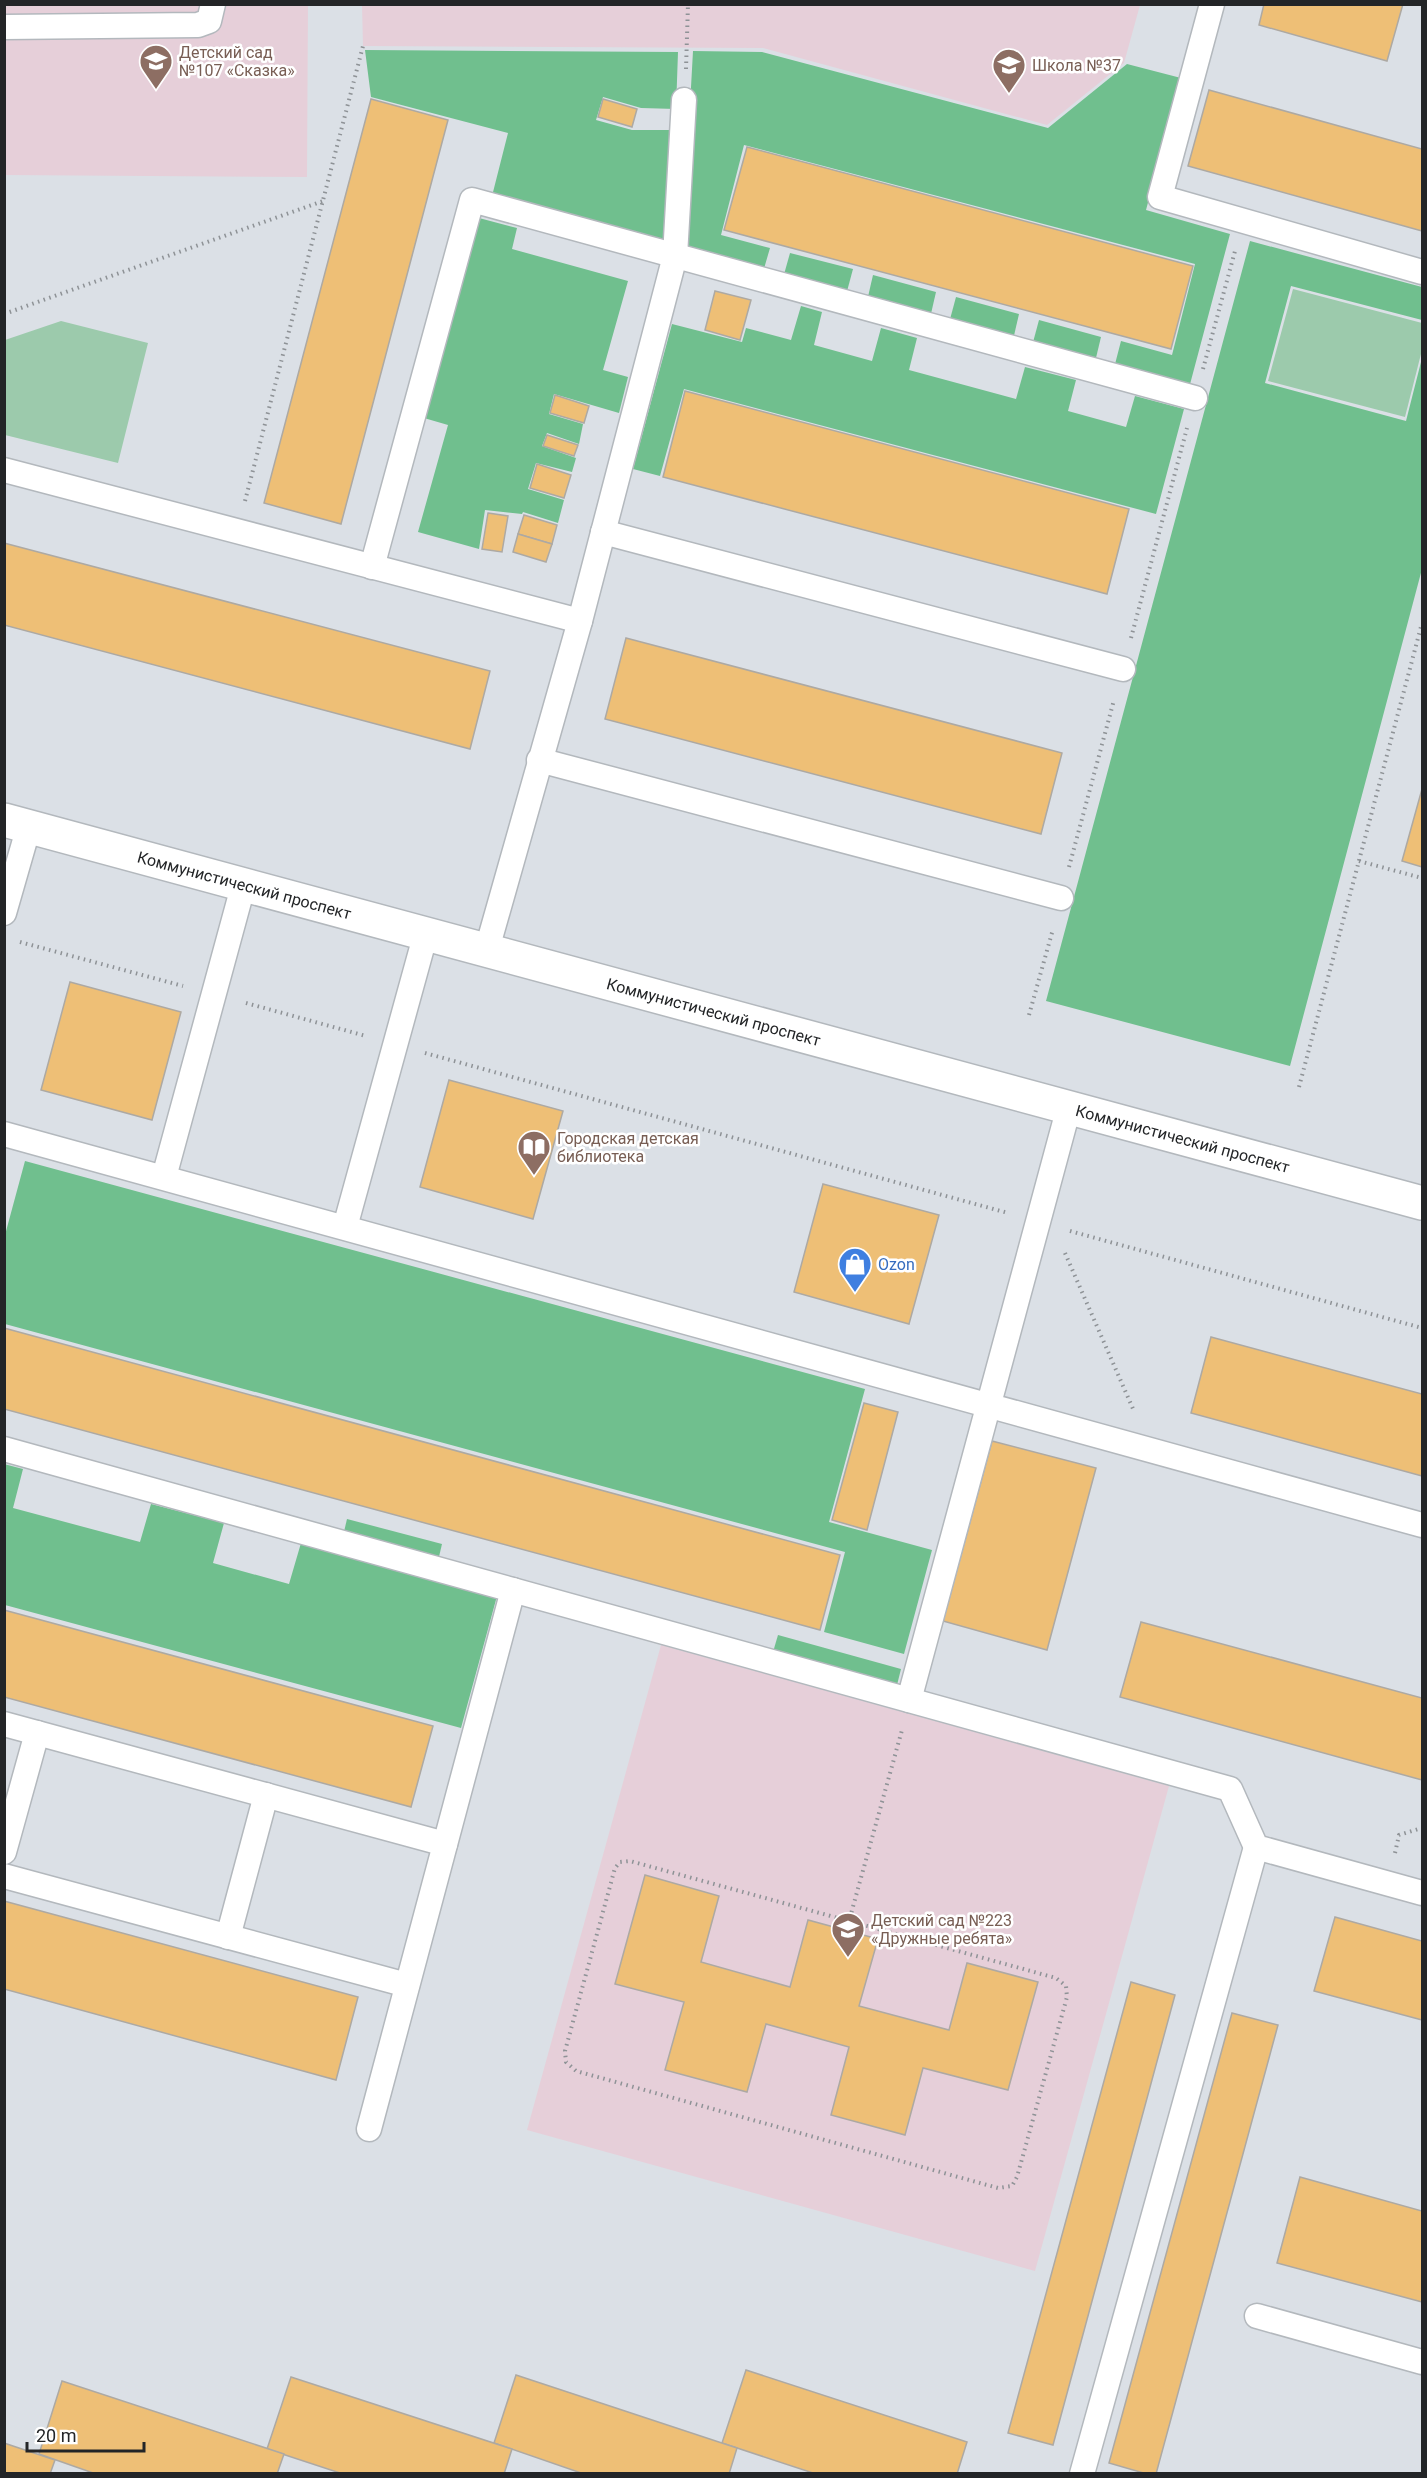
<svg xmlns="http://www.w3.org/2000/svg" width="1427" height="2478" font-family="Roboto,sans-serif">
<rect width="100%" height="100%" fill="#dbe0e6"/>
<!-- education -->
<g fill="#e6cfd9">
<path d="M 5,5 L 308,5 L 307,177 L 5,175 Z"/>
<path d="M 362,5 L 362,4 L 1140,5 L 1124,63 L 1047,125 L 763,48 L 363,46 Z"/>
<path d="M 661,1645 L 1169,1786 L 1035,2271 L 527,2130 Z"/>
</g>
<!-- green -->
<g fill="#9ccaac">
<path d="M 1293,289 L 1422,323 L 1422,350 L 1405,417 L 1268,381 Z"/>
<path d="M 61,321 L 148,343 L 118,463 L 5,435 L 5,340 Z"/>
</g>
<!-- forest -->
<g fill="#70bf8e">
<path d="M 365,50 L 678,52 L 676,109 L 641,108 L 603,97 L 596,120 L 632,130 L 675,130 L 668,247 L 491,200 L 508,133 L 371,97 Z"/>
<path d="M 693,51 L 762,52 L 1048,128 L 1127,64 L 1181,78 L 1146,210 L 1230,234 L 1189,388 L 1114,368 L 1121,341 L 1172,355 L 1195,264 L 744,145 L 721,235 L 770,248 L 763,272 L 682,250 Z"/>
<path d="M 479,218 L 517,228 L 512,249 L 628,281 L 603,370 L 628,377 L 619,413 L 554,394 L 549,414 L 583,424 L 579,444 L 547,433 L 542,446 L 576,458 L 572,472 L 536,463 L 528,489 L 564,500 L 558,523 L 523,512 L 522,514 L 485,510 L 479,549 L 418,532 L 448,425 L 424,418 Z"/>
<path d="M 1250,241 L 1422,287 L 1422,320 L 1291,286 L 1265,383 L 1406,421 L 1422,358 L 1422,569 L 1290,1066 L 1046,1001 Z"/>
<path d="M 790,253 L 853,269 L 846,295 L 783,278 Z"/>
<path d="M 873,275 L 936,292 L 930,318 L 867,301 Z"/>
<path d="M 956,297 L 1019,314 L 1013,340 L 949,323 Z"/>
<path d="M 801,306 L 822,312 L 814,345 L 872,361 L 881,328 L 917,338 L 909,370 L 1016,399 L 1025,367 L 1076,380 L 1068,411 L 1126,427 L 1135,396 L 1184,409 L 1156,514 L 684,389 L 660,476 L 633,469 L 672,324 L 742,342 L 746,328 L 791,340 Z"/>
<path d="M 1039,320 L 1101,337 L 1095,362 L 1032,346 Z"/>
<path d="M 25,1161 L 865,1389 L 829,1522 L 932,1550 L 904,1654 L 824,1632 L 845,1552 L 5,1324 L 5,1235 Z"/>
<path d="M 4,1464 L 23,1469 L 13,1508 L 140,1542 L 151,1504 L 224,1523 L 213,1563 L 289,1584 L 301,1543 L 497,1596 L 461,1728 L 5,1605 Z"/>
<path d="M 347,1519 L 442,1544 L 438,1561 L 343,1536 Z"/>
<path d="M 778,1635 L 901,1669 L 897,1685 L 773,1652 Z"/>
</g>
<!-- building -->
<g fill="#eebf76" stroke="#ada9a3" stroke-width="1.5">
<path d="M 1264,4 L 1403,4 L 1387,61 L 1259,25 Z"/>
<path d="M 1209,90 L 1422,149 L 1422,231 L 1188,166 Z"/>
<path d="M 371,99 L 448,120 L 341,524 L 264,503 Z"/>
<path d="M 603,99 L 637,109 L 632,127 L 598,117 Z"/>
<path d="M 747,147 L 1193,266 L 1171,349 L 724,230 Z"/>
<path d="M 715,291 L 751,300 L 740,340 L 705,330 Z"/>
<path d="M 685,391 L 1129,509 L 1107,594 L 663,477 Z"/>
<path d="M 555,395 L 589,406 L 584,423 L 550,413 Z"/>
<path d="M 547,435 L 578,445 L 574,456 L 543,446 Z"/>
<path d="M 537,464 L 571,475 L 564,498 L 530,488 Z"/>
<path d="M 488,513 L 508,516 L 502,552 L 482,549 Z"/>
<path d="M 524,515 L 557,525 L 552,544 L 518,534 Z"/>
<path d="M 518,534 L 552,544 L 546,562 L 513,552 Z"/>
<path d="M 4,543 L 490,671 L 470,749 L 4,625 Z"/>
<path d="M 626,638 L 1062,753 L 1041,834 L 605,719 Z"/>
<path d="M 1422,789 L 1422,867 L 1402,861 Z"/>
<path d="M 70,982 L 181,1012 L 152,1120 L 41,1090 Z"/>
<path d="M 449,1080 L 563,1111 L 533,1219 L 420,1187 Z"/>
<path d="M 823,1184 L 939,1215 L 909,1324 L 794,1292 Z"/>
<path d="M 4,1328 L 840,1555 L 820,1630 L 4,1409 Z"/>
<path d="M 1211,1337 L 1422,1394 L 1422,1476 L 1191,1413 Z"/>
<path d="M 864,1403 L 898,1412 L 867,1530 L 832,1520 Z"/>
<path d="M 992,1441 L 1096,1468 L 1047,1650 L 943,1621 Z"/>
<path d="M 4,1610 L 433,1726 L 411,1807 L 4,1697 Z"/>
<path d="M 1141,1622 L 1422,1698 L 1422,1780 L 1120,1697 Z"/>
<path d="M 645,1875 L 719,1896 L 701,1962 L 790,1987 L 808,1920 L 878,1939 L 859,2006 L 949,2030 L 967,1963 L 1038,1982 L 1008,2090 L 923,2068 L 905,2135 L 831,2115 L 849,2047 L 766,2024 L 747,2092 L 665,2070 L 684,2002 L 615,1984 Z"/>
<path d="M 4,1901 L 358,1997 L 336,2080 L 4,1989 Z"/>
<path d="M 1335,1917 L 1422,1941 L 1422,2020 L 1314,1991 Z"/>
<path d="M 1131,1982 L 1175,1995 L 1053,2445 L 1008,2433 Z"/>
<path d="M 1232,2013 L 1278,2025 L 1156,2474 L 1147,2474 L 1109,2463 Z"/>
<path d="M 1300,2177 L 1422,2211 L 1422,2302 L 1277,2263 Z"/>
<path d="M 746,2370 L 967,2442 L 957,2474 L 816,2474 L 722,2443 Z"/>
<path d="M 516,2375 L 737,2448 L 729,2474 L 584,2474 L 494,2443 Z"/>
<path d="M 291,2377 L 512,2449 L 504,2474 L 343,2474 L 267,2449 Z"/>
<path d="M 62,2381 L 284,2454 L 277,2474 L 96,2474 L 39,2454 Z"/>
<path d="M 4,2443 L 55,2460 L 50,2474 L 4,2474 Z"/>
</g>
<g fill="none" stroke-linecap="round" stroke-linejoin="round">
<defs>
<g id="service">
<path d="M 1212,4 L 1160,197 L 1422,272"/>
<path d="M 4,27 L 198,25 L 209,21 L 213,4"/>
<path d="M 4,470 L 580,621"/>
<path d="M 603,532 L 1123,669"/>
<path d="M 372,567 L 472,200 L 1195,398"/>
<path d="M 539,760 L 1061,898"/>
<path d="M 4,913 L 29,826"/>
<path d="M 487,949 L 580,621 L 675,256 L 684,100"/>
<path d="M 4,1134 L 1422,1525"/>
<path d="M 164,1177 L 244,883"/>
<path d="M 345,1227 L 426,933"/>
<path d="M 4,1449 L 1230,1789 L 1256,1847 L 1422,1893"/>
<path d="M 909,1700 L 1069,1107"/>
<path d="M 4,1724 L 445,1844"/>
<path d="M 4,1852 L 37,1733"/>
<path d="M 4,1876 L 407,1985"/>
<path d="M 228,1937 L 266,1795"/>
<path d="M 369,2129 L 513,1590"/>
<path d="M 1257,2316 L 1422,2362"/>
<path d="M 1082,2474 L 1256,1847"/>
</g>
<g id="secondary">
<path id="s1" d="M 4,820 L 1422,1203"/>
</g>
</defs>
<!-- service casing -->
<use href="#service" stroke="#b3b8bd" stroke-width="27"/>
<!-- secondary casing -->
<use href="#secondary" stroke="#b3b8bd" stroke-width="36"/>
<!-- path -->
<g stroke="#8e9296" stroke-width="4" stroke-dasharray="1.5 4.5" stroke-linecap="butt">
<path d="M 686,69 L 688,4"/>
<path d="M 4,314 L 323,201"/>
<path d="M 1203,369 L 1235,251"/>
<path d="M 245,501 L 363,46"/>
<path d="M 1131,638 L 1187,428"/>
<path d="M 1359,861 L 1422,878"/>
<path d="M 1069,867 L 1114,700"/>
<path d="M 20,942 L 183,986"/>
<path d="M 246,1003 L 366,1036"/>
<path d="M 1029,1015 L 1053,929"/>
<path d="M 425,1053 L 1008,1213"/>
<path d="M 1299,1087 L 1422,623"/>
<path d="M 1070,1231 L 1422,1328"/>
<path d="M 1065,1253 L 1134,1411"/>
<path d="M 1395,1853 L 1399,1835 L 1422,1828"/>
<path d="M 849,1921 L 1056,1978 L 1066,1986 L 1067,1997 L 1017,2177 L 1012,2186 L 998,2188 L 576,2071 L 566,2062 L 565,2051 L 615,1868 L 620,1862 L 630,1861 L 849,1921 L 902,1730"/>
</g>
<!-- service -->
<use href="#service" stroke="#fff" stroke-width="24"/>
<!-- secondary -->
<use href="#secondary" stroke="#fff" stroke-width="33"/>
</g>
<!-- icons -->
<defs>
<symbol id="school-pin" viewBox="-11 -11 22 30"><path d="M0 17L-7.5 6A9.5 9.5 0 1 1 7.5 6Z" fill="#8d6e63" stroke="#fff"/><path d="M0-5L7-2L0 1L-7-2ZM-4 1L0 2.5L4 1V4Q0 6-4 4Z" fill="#fff"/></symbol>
<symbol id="library-pin" viewBox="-11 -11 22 30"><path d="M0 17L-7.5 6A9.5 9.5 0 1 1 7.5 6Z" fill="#8d6e63" stroke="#fff"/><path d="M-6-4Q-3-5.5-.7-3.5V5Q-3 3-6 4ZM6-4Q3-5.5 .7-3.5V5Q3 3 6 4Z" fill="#fff"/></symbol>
<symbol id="shop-pin" viewBox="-11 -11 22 30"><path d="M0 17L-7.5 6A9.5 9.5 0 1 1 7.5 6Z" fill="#3f7fe0" stroke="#fff"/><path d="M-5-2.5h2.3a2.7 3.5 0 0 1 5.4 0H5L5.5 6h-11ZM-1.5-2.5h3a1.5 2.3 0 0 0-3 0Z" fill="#fff"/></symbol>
</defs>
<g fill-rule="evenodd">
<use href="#school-pin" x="137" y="42" width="38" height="52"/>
<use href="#school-pin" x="990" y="46" width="38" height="52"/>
<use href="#library-pin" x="515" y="1128" width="38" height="52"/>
<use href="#shop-pin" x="836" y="1245" width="38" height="52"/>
<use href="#school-pin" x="829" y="1910" width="38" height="52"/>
</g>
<g text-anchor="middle" stroke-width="5" stroke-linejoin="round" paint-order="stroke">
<!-- education labels -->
<g font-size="16" fill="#785e54" stroke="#fff" text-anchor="start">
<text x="179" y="58">Детский сад<tspan x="179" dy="18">№107 «Сказка»</tspan></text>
<text x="1032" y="71">Школа №37</text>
<text x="557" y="1144">Городская детская<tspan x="557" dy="18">библиотека</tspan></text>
<text x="871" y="1926">Детский сад №223<tspan x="871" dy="18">«Дружные ребята»</tspan></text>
</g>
<!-- street labels -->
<g font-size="16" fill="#232527" stroke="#fff">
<text dy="6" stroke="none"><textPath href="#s1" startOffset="249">Коммунистический проспект</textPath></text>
<text dy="6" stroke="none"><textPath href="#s1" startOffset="735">Коммунистический проспект</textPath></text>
<text dy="6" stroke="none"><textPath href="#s1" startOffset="1221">Коммунистический проспект</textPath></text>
</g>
<!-- shop labels -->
<g font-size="16" fill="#366cbe" stroke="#fff" text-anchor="start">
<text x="878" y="1270">Ozon</text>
</g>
</g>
<!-- border -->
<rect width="1427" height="2478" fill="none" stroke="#232527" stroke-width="12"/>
<!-- scale -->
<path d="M27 2442v9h117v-9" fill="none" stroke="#232527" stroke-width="3"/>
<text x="36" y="2442" font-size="18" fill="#232527" stroke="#ffffff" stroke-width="4.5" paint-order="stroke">20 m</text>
</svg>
